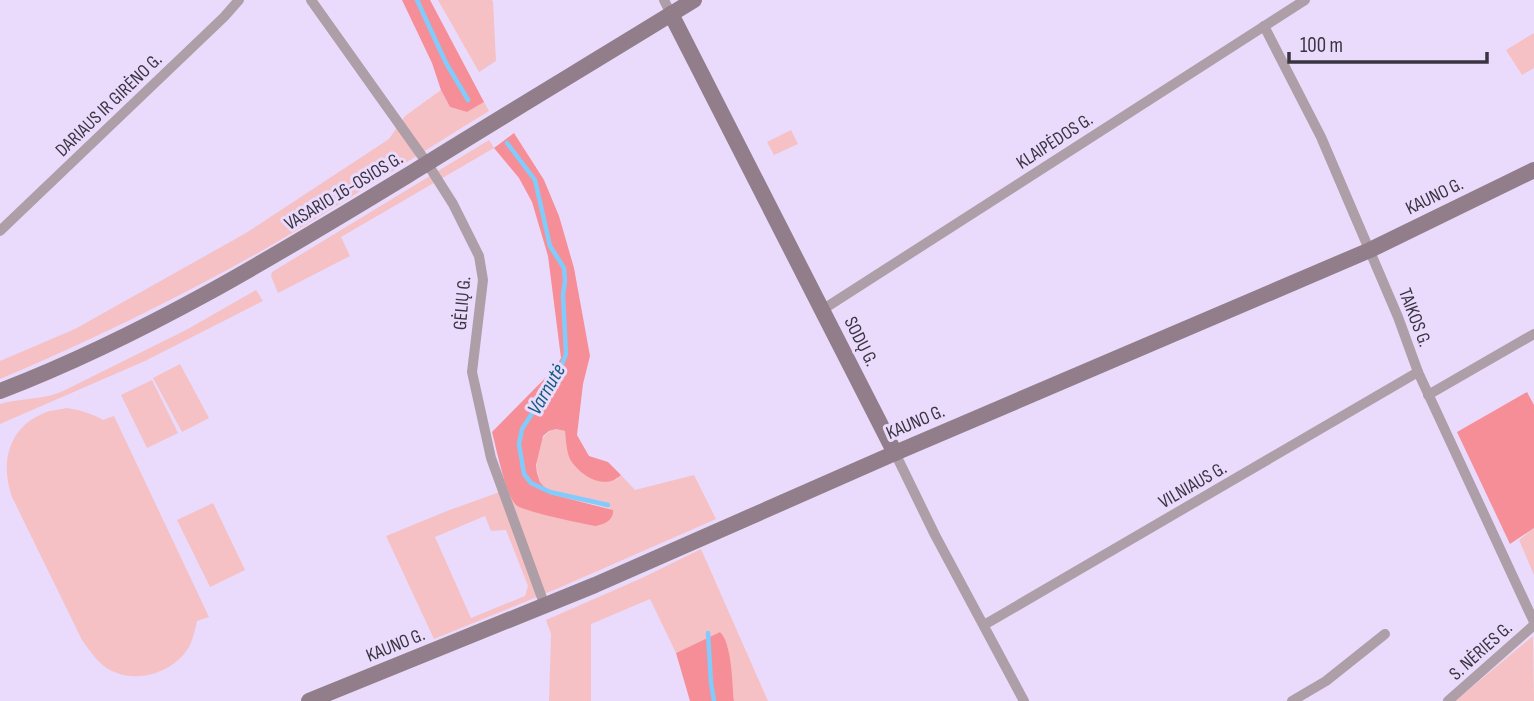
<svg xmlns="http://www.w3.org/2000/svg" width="1534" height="701" font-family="'Sofia Sans Condensed',sans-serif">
<rect width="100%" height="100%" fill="#eadbfc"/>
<!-- green -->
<g fill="#f5c1c4" fill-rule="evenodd">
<path d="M 438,0 L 492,0 L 493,2 L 496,61 L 479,72 Z"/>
<path d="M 1534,33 L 1534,68 L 1522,75 L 1506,50 Z"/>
<path d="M 441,90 L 450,107 L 467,112 L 484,102 L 489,111 C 412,158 336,208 258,253 C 174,300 88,342 0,379 L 0,361 L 75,329 L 246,233 L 389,139 L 405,116 Z"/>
<path d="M 791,130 L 798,144 L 774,155 L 767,142 Z"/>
<path d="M 489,140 L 494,148 L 341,237 L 350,256 L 278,293 L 271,276 L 272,272 Z"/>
<path d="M 256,290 L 263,301 L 145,361 L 0,424 L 0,404 C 20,398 41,400 61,392 L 186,330 Z"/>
<path d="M 180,364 L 209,418 L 182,432 L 153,378 Z"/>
<path d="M 152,380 L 178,433 L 147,448 L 121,395 Z"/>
<path d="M 66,408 C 80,410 91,413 103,420 L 114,416 L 209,617 L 197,621 C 195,630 193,639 189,647 C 174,672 138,684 112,671 C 98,664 91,652 82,640 L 12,497 C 0,463 8,428 44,413 C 51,410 58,410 66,408 Z"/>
<path d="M 556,429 L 565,431 L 567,450 L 616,480 L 621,475 L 635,490 L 694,475 L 716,519 L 561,587 L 434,639 L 386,536 L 447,511 L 508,489 L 519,507 L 594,526 L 613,510 C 598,504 581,502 565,498 C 560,497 553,496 549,493 C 531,480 532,434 556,429 ZM 485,516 L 491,531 L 506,530 L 528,586 L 525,596 L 471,618 L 435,537 Z"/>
<path d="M 213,503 L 245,570 L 210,587 L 177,520 Z"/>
<path d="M 1534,528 L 1534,575 L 1519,540 Z"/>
<path d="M 701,549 L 768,701 L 734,701 L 728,648 L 720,632 L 676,653 L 650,599 L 591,624 L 591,701 L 549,701 L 551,634 L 546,620 L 642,578 Z"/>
<path d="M 1533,636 L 1534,701 L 1455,701 Z"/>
</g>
<!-- forest -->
<g fill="#f68e97">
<path d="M 402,0 L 430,0 L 484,102 L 467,112 L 450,107 L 441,90 L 432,63 Z"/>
<path d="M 514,133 L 544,180 L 559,216 L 574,268 L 590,356 L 583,384 L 577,435 L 589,456 L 608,462 L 621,475 C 605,491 580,476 570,459 C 566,450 566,440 565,431 L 556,429 L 549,431 L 543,436 L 536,465 L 537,473 L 540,482 L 550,494 L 613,510 C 614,521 603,525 595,526 C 580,523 525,512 516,505 C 506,496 496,447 492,432 L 555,368 L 561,358 L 548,256 L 532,202 L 519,178 L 494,148 Z"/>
<path d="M 1527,392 L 1534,405 L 1534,528 L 1510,544 L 1457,432 Z"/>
<path d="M 720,632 C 732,643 732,683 734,701 L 690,701 L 676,653 Z"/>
</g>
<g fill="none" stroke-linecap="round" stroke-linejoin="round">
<!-- stream -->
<g stroke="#81ccfc" stroke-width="4.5">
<path d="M 417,0 L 446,63 L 468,100"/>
<path d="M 507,143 L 535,180 L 550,246 L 564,268 L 565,281 L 563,295 L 566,354 L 560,370 L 522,429 L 519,444 L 524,474 L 531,483 L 550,492 L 608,505"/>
<path d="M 708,633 L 711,683 L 714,701"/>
</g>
<!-- minor -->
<g stroke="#ad9ea7" stroke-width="10">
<path d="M 311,0 L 427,163 L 453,204 L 479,256 L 483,280 L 472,372 L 491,458 L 545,606"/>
<path d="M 664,0 L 671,14"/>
<path d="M 1264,26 L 1321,137 L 1398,317 L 1418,372 L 1534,622"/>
<path d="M 0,231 L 224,17 L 239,0"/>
<path d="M 822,310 L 1305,0"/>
<path d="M 1428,395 L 1534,334"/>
<path d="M 895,453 L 935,535 L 1024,701"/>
<path d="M 984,625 L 1418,372"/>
<path d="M 1292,701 L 1326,681 L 1385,634"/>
<path d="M 1448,701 L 1534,625"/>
</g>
<!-- secondary -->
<g stroke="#927d8a" stroke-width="16">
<path d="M 671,14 L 895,453"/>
<path d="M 0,391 C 146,335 280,253 413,172 C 506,114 600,58 694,0"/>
<path d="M 309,701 L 595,585 L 895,453 L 1370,250 L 1534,170"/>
</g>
</g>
<g text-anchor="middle" stroke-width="6" stroke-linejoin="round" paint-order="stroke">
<!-- street labels -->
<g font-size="19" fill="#3a3441" stroke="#eadbfc">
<text transform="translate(108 104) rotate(-44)" y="7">DARIAUS IR GIRĖNO G.</text>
<text transform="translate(1054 140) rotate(-33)" y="7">KLAIPĖDOS G.</text>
<text transform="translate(343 190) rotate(-31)" y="7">VASARIO 16-OSIOS G.</text>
<text transform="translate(1434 195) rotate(-26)" y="7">KAUNO G.</text>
<text transform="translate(461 303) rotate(-85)" y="7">GĖLIŲ G.</text>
<text transform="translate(1416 317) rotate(69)" y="7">TAIKOS G.</text>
<text transform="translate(862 341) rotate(63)" y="7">SODŲ G.</text>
<text transform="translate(915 421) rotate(-23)" y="7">KAUNO G.</text>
<text transform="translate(1192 484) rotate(-30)" y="7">VILNIAUS G.</text>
<text transform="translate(395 644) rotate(-22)" y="7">KAUNO G.</text>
<text transform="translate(1480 650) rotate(-42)" y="7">S. NĖRIES G.</text>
</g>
<!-- water labels -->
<g font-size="21" font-style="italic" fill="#125e85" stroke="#eadbfc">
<text transform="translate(546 389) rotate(-60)" y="7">Varnutė</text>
</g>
</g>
<!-- scale -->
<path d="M1289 52v10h198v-10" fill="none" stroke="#3a3441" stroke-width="3.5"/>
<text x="1300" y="52" font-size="21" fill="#3a3441" stroke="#eadbfc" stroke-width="5" paint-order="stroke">100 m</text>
</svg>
